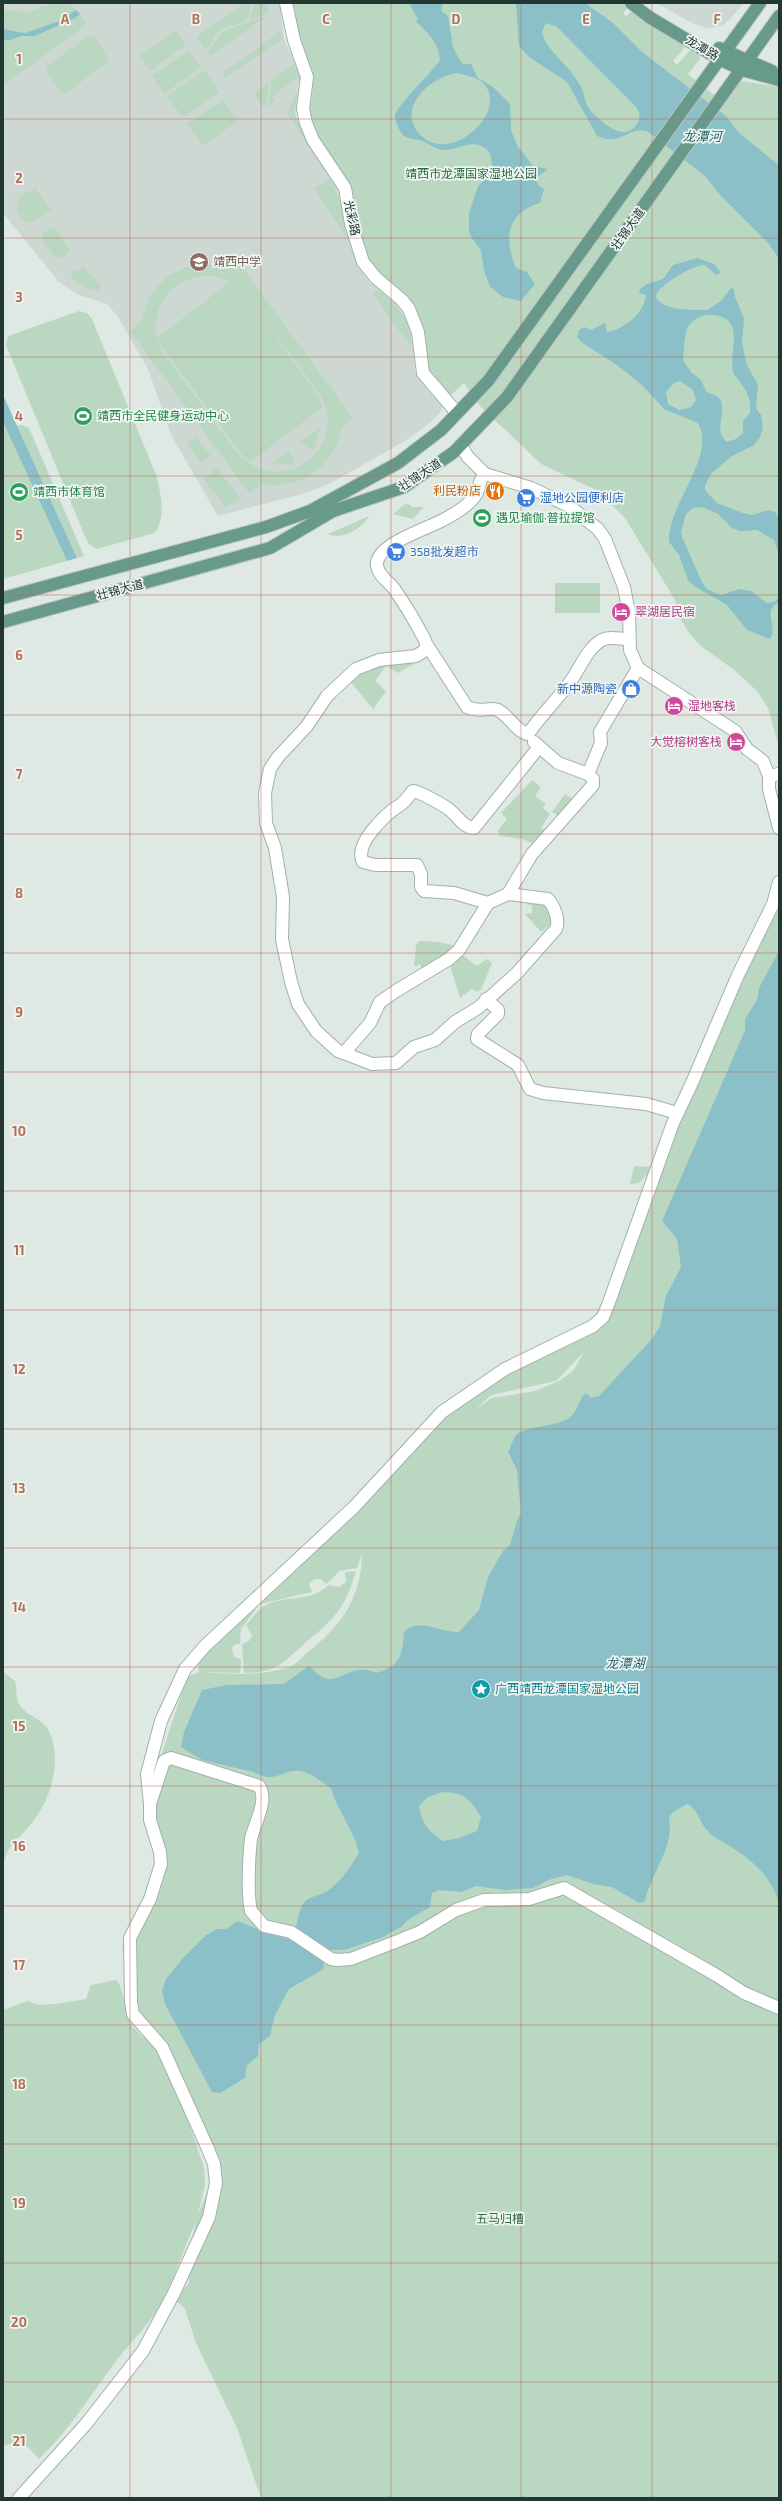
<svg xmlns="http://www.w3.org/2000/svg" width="782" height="2501" font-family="'Exo 2','Noto Sans SC',sans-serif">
<rect width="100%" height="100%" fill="#dfe9e4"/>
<!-- built -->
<g fill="#cdd8d3">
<path d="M 3,3 L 280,3 L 284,38 L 301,78 L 287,114 L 336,185 L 358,267 L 369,282 L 395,301 L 411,328 L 415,371 L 430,393 L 443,405 L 440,412 L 432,421 L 410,438 L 331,483 L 306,493 L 218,516 L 171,435 L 148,369 L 118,317 L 107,304 L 76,294 L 58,281 L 3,213 Z"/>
<path d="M 656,3 L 744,3 L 725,24 L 709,29 L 694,24 Z"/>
</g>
<!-- green -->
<g fill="#bad8c1" fill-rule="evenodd">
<path d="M 54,3 L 68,3 L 76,10 L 62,20 L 25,33 L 3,29 L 3,9 L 27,12 Z"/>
<path d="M 244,3 L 251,3 L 247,20 C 228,32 223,17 210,46 L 204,49 L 196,37 Z"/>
<path d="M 254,3 L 264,3 L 270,12 L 250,20 Z"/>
<path d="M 293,3 L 624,3 L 629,7 L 623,13 L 626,16 L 633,10 L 686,46 L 673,61 L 677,65 L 691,49 L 699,55 L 700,59 L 688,74 L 714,95 L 726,84 L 737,80 L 779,87 L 779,747 L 768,708 L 757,691 L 733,669 L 702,647 L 689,633 L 680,618 L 675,600 L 625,518 L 598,491 L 541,464 L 480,406 L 464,383 L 451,395 C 420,383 430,342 419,318 C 416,309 410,298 403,292 C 392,282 377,275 370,261 C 359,240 360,216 353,194 C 345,169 324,152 313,130 C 306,114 313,101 313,85 C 313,71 305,55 300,42 C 296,29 295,16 293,3 Z"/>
<path d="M 80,14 L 86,24 L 82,28 L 3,86 L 3,40 L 11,40 L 21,36 L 35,36 Z"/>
<path d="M 270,14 L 209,56 L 207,54 L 222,32 Z"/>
<path d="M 175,30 L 186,45 L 150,71 L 139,56 Z"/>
<path d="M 281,31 L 283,39 L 226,78 L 222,73 Z"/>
<path d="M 89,36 L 95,37 L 108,58 L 108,62 L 66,93 L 62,93 L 46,71 L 48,65 Z"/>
<path d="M 189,50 L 201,67 L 164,94 L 152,76 Z"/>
<path d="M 294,64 L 299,77 L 272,96 L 276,101 L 268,107 L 272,80 Z"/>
<path d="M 204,70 L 220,92 L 183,118 L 167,96 Z"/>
<path d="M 269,82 C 269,86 265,106 264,108 L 254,93 Z"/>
<path d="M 298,87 L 295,114 L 307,143 L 287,114 Z"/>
<path d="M 223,100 L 238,121 L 202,146 L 187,124 Z"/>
<path d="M 330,179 L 339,198 L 347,238 L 314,188 Z"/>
<path d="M 36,188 L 52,211 L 29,223 L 23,220 L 17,211 L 18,197 Z"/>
<path d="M 54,226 L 70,250 L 65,257 L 59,258 L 53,255 L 42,240 L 42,234 Z"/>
<path d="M 234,256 L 353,418 C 335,431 344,431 335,448 C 321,476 292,489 262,484 L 249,493 L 130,331 L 141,323 L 149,297 L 167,276 L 193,264 L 222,265 ZM 201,276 L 213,276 L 230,282 L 158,337 L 159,343 L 243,456 L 250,462 L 323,407 L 319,397 L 246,295 L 317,390 C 356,447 279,504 235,450 L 161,350 C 146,317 165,282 201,276 Z"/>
<path d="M 84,268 L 101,286 L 98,291 L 88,289 L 72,279 L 71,272 Z"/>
<path d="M 377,290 C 396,302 414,323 411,347 L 372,293 Z"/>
<path d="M 79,311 L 87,313 L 92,319 L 157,477 C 161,497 166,515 155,533 L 96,549 L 88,543 L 84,534 L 6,345 L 8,336 Z"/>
<path d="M 3,422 L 67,561 L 3,579 Z"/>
<path d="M 21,425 L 29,428 L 84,556 L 77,558 L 17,426 Z"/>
<path d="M 320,428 L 314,449 L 308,448 L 300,441 Z"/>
<path d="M 196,436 L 211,456 L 201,463 L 186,442 Z"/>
<path d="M 289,451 L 294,460 L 293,465 L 272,463 Z"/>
<path d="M 217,468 L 240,498 L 226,508 L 203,479 Z"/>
<path d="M 406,503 L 413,507 L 424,507 L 413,519 L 393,514 Z"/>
<path d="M 369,516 C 364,528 340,541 328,534 Z"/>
<rect x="555" y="583" width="45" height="30"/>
<path d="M 413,661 L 414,664 L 398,673 L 386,666 L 375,681 L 386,691 L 373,709 L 349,680 L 371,667 Z"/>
<path d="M 532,780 L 541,787 L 535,796 L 546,804 L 543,808 L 550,814 L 541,828 L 548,832 L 534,844 L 522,839 L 500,836 L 498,830 L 507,819 L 501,813 Z"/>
<path d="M 565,794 L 576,801 L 560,817 L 552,812 Z"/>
<path d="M 779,890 L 779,2498 L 261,2498 L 237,2428 L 196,2343 L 185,2309 L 175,2300 L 189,2283 L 190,2245 L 196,2222 C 183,2249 175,2279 160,2305 C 148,2326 131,2342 116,2361 C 91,2394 70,2430 39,2459 L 28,2447 L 13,2443 L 3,2446 L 3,2010 L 27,2001 L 40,2005 L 55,2004 L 86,1999 L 91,1985 L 116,1980 L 120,1985 L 131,2025 L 144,2038 L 137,2017 L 122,1946 L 156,1883 L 155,1803 L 160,1759 L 187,1677 L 199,1672 L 198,1660 L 252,1608 L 256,1609 L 241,1629 L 240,1644 L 235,1644 L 232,1648 L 234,1657 L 241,1659 L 240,1673 L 204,1672 C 232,1674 262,1676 289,1667 C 296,1665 303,1656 308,1652 C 342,1625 361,1598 362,1554 L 357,1568 L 340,1571 L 326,1584 L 320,1579 L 314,1579 L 309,1584 L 312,1592 L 256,1605 L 275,1590 L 368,1499 L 448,1416 L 496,1380 L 595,1331 L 654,1175 ZM 584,1352 L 573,1371 L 559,1381 L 535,1391 L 492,1398 L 476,1409 L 491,1395 L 556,1381 ZM 184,2109 L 212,2156 L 208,2190 L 198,2214 L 205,2185 L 204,2167 Z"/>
<path d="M 527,898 L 543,900 L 553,917 L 552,923 L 541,932 L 525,914 L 532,913 L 532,905 L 527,905 Z"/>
<path d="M 419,941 L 439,942 L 456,946 L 423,971 L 420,964 L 414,967 L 416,945 Z"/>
<path d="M 461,954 L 477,966 L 487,959 L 492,963 L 481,990 L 477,992 L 472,989 L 460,998 L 450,965 L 455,964 Z"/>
<path d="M 634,1166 L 654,1167 L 639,1183 L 630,1184 Z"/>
<path d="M 356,1571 C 344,1611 334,1619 303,1645 C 280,1665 277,1672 244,1673 L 242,1644 L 249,1641 L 252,1635 L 246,1625 C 253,1618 257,1609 266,1605 C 285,1595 314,1602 328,1585 L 339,1587 L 346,1582 L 345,1572 Z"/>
<path d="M 3,1672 L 15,1681 C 17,1687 16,1697 18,1702 C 27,1720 45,1715 52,1738 C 61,1772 48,1806 25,1831 C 12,1845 8,1846 3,1866 Z"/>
</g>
<!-- water -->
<g fill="#8cc0c9" fill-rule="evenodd">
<path d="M 409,3 L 443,3 L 441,11 L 448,16 L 453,47 L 461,62 L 463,64 L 471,64 L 478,78 L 493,87 L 510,104 L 511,130 L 518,147 L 533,166 L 548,169 L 536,178 L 538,185 L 544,189 L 540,203 C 506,213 504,240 516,268 L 527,272 L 535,284 L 521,301 L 503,297 L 490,287 L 484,271 L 481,250 L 471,237 L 469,231 L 469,213 L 478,186 L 493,171 L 490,153 C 476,135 460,150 444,150 C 437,150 428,143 422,141 C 417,139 408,139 404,136 C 399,131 396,123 395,117 C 394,107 432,73 440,60 C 438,41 428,34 416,21 L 418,19 ZM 457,73 C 465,75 476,77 482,82 C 513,110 447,171 417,131 C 398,105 433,76 457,73 Z"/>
<path d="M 516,3 L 585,3 L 613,23 L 642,52 L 726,116 L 739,133 L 779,165 L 779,259 L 769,244 L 721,196 L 705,176 L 647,131 C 629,126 620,147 597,136 L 567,82 L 529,57 L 519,46 ZM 546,23 L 557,27 L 637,108 C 645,121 631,136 618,131 C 608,128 598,118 591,111 C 585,105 585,96 582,89 C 574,71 555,57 545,41 L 542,32 Z"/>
<path d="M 76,10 L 80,14 L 75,18 L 35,36 L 21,36 L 11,40 L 3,40 L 3,29 L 25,33 L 62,20 Z"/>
<path d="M 697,258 L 714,264 L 721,273 L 716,275 L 705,265 C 694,264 655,287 656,297 C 663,311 693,310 707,310 L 721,301 L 731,288 L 734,289 L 735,297 L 744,318 L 742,343 L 747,365 L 758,385 L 756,408 L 761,415 L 763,428 L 760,437 L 754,445 L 732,456 L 712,473 L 705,485 L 705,490 L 717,503 L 743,513 L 752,515 L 769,510 L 775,512 L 779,519 L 779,555 L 774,540 L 757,530 L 740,531 L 732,528 L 718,514 L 703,507 L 693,508 L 686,514 L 681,532 L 682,537 L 702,582 L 707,589 L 721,595 L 740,589 L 745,590 L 751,591 L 767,603 L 774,602 L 779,598 L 779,602 C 761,611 779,627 770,639 L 747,630 L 727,605 L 694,586 L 688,580 L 679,555 L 669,542 C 667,504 717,457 698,423 L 664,409 L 643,386 L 617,365 L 581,342 L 577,337 L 579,330 L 584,327 L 591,330 L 605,323 L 607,332 C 625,329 644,313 646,295 L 639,293 L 640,289 L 647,284 L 663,279 L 673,265 ZM 705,315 C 749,313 728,348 733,373 C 743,387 752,394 750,413 L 743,421 L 743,433 L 736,439 L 727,442 C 712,430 728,413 720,399 C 716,394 711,395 706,391 L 701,380 L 691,372 L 683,360 C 686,339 681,322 705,315 ZM 680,381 L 693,390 L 696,400 L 691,407 L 679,410 L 668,404 L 666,392 L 674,383 Z"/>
<path d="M 3,395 L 77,558 L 67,561 L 3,422 Z"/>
<path d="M 779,951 L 779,1903 C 770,1875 754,1862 730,1846 C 721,1841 711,1836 705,1828 C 699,1820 697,1808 687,1804 L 673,1812 L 669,1817 C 675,1847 651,1873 645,1901 L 639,1903 L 612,1887 L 593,1884 L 567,1875 L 551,1879 L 533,1888 L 505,1890 L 476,1886 L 461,1892 L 439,1890 L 432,1893 L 430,1907 L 408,1920 L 401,1927 L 383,1937 L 345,1950 L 328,1950 L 323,1956 L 324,1969 L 289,1989 L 275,2015 L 270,2036 L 259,2044 L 258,2056 L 247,2065 L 245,2078 L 220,2093 L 212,2092 L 165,2004 L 162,1991 L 166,1979 L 183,1958 L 206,1935 L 217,1929 L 226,1929 L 238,1921 L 269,1934 L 288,1939 L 294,1935 C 297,1926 298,1911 303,1904 C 309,1895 322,1896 330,1889 C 343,1879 350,1867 359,1853 C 354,1829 337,1811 331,1788 C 321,1782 312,1773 301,1771 C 282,1768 277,1785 253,1772 L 202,1760 L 181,1747 L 184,1732 L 202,1690 L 227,1685 L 284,1684 L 309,1666 C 313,1669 315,1673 319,1675 C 338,1689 350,1660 376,1673 C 402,1665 402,1655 404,1632 C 419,1617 440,1633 459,1632 L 479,1610 L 488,1577 L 503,1551 L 510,1545 L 517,1521 L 521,1513 L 517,1470 L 508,1452 C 511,1447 513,1439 516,1435 C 525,1426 555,1427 569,1418 C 578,1412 578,1399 586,1393 L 591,1398 L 599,1396 L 652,1339 L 660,1326 L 666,1296 L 681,1267 L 677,1239 L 662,1221 L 740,1042 L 745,1030 L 745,1019 L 757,1000 L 759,988 ZM 443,1792 C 464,1793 470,1798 481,1817 L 477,1831 L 459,1838 L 443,1841 C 428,1831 422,1824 419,1806 L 428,1797 Z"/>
</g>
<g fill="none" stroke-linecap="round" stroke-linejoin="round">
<defs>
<g id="minor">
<path d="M 286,3 L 294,40 L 307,77 L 303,109 L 306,123 L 313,140 L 345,188 L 351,224 L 363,262 L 376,278 L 402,300 L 409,309 L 418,332 L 423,373 L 457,413"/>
<path d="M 461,446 L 468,457 L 485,474 L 531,488 L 569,506 L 598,529 L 605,539 L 624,587 L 629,613 L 630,650 L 638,668 L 735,731 L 747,749 L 763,761 L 769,776 L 779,774"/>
<path d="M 485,474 C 479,479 480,486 477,493 C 470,505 453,515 441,521 C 426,529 374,545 377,566 C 379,577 389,581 395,590 C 406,606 416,623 425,640 L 427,649 L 416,656 L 379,660 L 356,669 L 327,696 L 307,726 L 278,757 L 270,769 L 265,793 L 266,823 L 275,848 L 283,897 L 282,939 L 291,982 L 298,1004 L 316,1031 L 338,1051 L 372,1064 L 396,1063 L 414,1047 L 435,1040 L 455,1022 L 478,1008 L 517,973 L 556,929 C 560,920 554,906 548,899 L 508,894"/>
<path d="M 427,645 L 467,707 C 482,714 489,706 498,710 C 509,716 517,732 528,734 C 541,715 557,700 570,682 C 580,669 587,648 602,640 C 609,636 620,639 629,639"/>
<path d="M 534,742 L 558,763 L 588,774"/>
<path d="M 539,747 L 474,828 C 464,828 458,817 451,811 C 447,807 417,790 413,791 C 409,795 405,802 400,805 C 387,813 353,844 363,862 L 375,865 L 417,865 L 421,874 L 421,887 L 424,891 L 454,893 L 488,903 L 508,894 L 532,854 L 593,785 L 593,779 L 588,774 L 601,743 L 600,732 L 638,668"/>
<path d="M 769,776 L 769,789 L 779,828"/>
<path d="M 779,882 L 773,904 L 738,975 L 691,1085 L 673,1123 L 608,1305 L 603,1317 L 593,1326 L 505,1369 L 442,1412 L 354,1507 L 205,1646 L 185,1669 L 161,1721 L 147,1774 L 150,1804 L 164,1761 L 171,1758 L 259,1786 C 269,1800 254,1824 251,1839 C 249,1856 247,1895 251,1911 L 264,1926 L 291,1932 L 331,1959 L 337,1960 L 351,1959 L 395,1942 L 420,1932 L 456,1910 L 484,1900 L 529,1899 L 564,1888 L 716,1975 L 744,1993 L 779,2008"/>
<path d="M 486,999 L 498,1010 L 498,1014 L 478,1034 L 477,1039 L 518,1065 L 530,1089 L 543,1093 L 646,1104 L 677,1113"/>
<path d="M 344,1053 L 370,1023 L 380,1002 L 396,991 L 449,959 L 459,950 L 488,903"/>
<path d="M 19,2498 L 86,2424 L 143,2351 L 174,2293 L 209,2217 L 216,2183 L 214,2164 L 208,2149 L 162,2047 L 133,2014 L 131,2002 L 130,1938 L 150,1899 L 161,1864 L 160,1852 L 150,1820 L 150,1804"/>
</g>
<g id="major">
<path d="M 631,3 L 649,17 L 719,59 L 742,70 L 779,80"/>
<path d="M 719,48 L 772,71"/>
<path d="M 3,598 L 266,527 L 310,511 L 398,463 L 441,430 L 488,381 L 760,3"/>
<path d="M 3,622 L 270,548 L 333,511 L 404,487 L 454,452 L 507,397 L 779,16"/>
</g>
</defs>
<!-- minor casing -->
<use href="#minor" stroke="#a3b0ab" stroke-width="14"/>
<!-- major casing -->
<use href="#major" stroke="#bdc3c1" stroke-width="14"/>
<!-- minor -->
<use href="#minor" stroke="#fff" stroke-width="12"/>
<!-- major -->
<use href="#major" stroke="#689a8c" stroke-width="12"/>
</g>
<!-- grid -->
<path fill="none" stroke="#b46e56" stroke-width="1" stroke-opacity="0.55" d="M 130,3 L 130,2498M 261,3 L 261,2498M 391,3 L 391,2498M 521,3 L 521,2498M 652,3 L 652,2498M 3,119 L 779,119M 3,238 L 779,238M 3,357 L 779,357M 3,476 L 779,476M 3,595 L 779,595M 3,715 L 779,715M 3,834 L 779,834M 3,953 L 779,953M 3,1072 L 779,1072M 3,1191 L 779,1191M 3,1310 L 779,1310M 3,1429 L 779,1429M 3,1548 L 779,1548M 3,1667 L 779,1667M 3,1786 L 779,1786M 3,1906 L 779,1906M 3,2025 L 779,2025M 3,2144 L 779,2144M 3,2263 L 779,2263M 3,2382 L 779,2382"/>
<!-- icons -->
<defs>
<symbol id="school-disc" viewBox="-11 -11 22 22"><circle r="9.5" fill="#8d6e63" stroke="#eff6f2"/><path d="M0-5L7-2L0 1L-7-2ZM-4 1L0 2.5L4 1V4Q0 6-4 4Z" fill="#fff"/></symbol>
<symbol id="stadium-disc" viewBox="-11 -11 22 22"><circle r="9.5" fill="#2e9e5b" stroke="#eff6f2"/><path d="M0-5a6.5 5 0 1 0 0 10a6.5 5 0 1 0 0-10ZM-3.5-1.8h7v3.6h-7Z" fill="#fff"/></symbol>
<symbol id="restaurant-disc" viewBox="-11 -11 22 22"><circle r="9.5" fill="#e8710a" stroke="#eff6f2"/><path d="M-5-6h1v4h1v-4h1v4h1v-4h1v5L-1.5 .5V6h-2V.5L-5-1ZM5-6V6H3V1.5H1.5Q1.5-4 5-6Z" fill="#fff"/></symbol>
<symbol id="supermarket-disc" viewBox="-11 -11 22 22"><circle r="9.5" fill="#3f7fe0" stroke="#eff6f2"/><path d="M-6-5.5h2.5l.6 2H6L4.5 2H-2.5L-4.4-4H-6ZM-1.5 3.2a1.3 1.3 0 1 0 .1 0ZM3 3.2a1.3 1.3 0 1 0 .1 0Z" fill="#fff"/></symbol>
<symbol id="hotel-disc" viewBox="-11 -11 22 22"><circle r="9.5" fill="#d1479c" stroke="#eff6f2"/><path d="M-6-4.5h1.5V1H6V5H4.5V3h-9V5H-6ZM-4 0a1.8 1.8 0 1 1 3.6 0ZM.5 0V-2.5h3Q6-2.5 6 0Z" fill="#fff"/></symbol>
<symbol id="shop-disc" viewBox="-11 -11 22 22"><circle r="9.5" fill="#3f7fe0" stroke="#eff6f2"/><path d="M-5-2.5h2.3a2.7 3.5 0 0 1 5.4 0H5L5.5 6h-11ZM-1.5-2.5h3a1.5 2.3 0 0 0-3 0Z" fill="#fff"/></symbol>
<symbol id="sight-disc" viewBox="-11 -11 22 22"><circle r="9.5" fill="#0f9aa8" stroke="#eff6f2"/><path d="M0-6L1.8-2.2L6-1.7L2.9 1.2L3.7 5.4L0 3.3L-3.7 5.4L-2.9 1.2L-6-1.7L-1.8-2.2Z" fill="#fff"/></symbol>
</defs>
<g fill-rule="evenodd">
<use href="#school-disc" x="188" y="251" width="22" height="22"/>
<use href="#stadium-disc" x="72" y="405" width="22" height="22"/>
<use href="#restaurant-disc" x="484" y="480" width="22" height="22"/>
<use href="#stadium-disc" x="8" y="481" width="22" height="22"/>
<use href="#supermarket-disc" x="515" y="487" width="22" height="22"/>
<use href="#stadium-disc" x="471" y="507" width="22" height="22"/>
<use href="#supermarket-disc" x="385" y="541" width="22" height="22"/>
<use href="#hotel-disc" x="610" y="601" width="22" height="22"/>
<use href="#shop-disc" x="620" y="678" width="22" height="22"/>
<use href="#hotel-disc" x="663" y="695" width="22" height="22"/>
<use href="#hotel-disc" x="725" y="731" width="22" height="22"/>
<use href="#sight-disc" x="470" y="1678" width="22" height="22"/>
</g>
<g text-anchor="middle" stroke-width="3.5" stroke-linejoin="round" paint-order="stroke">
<!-- street labels -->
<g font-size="12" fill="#223731" stroke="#eff6f2">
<text transform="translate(702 48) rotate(30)" y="4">龙潭路</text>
<text transform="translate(352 218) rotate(78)" y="4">光彩路</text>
<text transform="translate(628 229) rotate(-55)" y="4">壮锦大道</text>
<text transform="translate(420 475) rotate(-33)" y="4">壮锦大道</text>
<text transform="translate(120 590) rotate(-15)" y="4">壮锦大道</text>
</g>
<!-- park labels -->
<g font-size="12" fill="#306945" stroke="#eff6f2">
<text x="471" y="178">靖西市龙潭国家湿地公园</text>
<text x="500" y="2223">五马归槽</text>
</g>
<!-- education labels -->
<g font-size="12" fill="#785e54" stroke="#eff6f2" text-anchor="start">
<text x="213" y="266">靖西中学</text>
</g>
<!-- leisure labels -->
<g font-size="12" fill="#27864d" stroke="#eff6f2" text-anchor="start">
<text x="97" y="420">靖西市全民健身运动中心</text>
<text x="33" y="496">靖西市体育馆</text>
<text x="496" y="522">遇见瑜伽·普拉提馆</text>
</g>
<!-- food labels -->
<g font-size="12" fill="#c56008" stroke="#eff6f2" text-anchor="end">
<text x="481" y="495">利民粉店</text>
</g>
<!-- shop labels -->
<g font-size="12" fill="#366cbe" stroke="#eff6f2" text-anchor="start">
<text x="540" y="502">湿地公园便利店</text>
<text x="410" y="556">358批发超市</text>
<text x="617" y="693" text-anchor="end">新中源陶瓷</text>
</g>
<!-- hotel labels -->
<g font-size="12" fill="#b23c85" stroke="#eff6f2" text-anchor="start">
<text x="635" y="616">翠湖居民宿</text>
<text x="688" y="710">湿地客栈</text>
<text x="722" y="746" text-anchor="end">大觉榕树客栈</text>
</g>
<!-- culture labels -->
<g font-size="12" fill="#0d838f" stroke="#eff6f2" text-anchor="start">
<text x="495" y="1693">广西靖西龙潭国家湿地公园</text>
</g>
<!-- water labels -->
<g font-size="13" font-style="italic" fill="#22616c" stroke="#eff6f2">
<text x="702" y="141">龙潭河</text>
<text x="625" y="1668">龙潭湖</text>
</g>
</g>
<g font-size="13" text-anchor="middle" font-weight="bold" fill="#b46e56" stroke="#eff6f2" stroke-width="3.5" stroke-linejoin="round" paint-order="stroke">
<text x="65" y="24">A</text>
<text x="196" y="24">B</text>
<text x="326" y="24">C</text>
<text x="456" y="24">D</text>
<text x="586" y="24">E</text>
<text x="717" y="24">F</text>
<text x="19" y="64">1</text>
<text x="19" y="183">2</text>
<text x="19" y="302">3</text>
<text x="19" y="421">4</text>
<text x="19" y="540">5</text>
<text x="19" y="660">6</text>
<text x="19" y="779">7</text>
<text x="19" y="898">8</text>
<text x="19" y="1017">9</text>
<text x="19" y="1136">10</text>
<text x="19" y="1255">11</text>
<text x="19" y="1374">12</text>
<text x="19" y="1493">13</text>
<text x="19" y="1612">14</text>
<text x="19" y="1731">15</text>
<text x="19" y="1851">16</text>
<text x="19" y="1970">17</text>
<text x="19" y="2089">18</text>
<text x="19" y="2208">19</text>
<text x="19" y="2327">20</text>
<text x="19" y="2446">21</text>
</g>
<!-- border -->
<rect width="782" height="2501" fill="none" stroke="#223731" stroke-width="8"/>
</svg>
